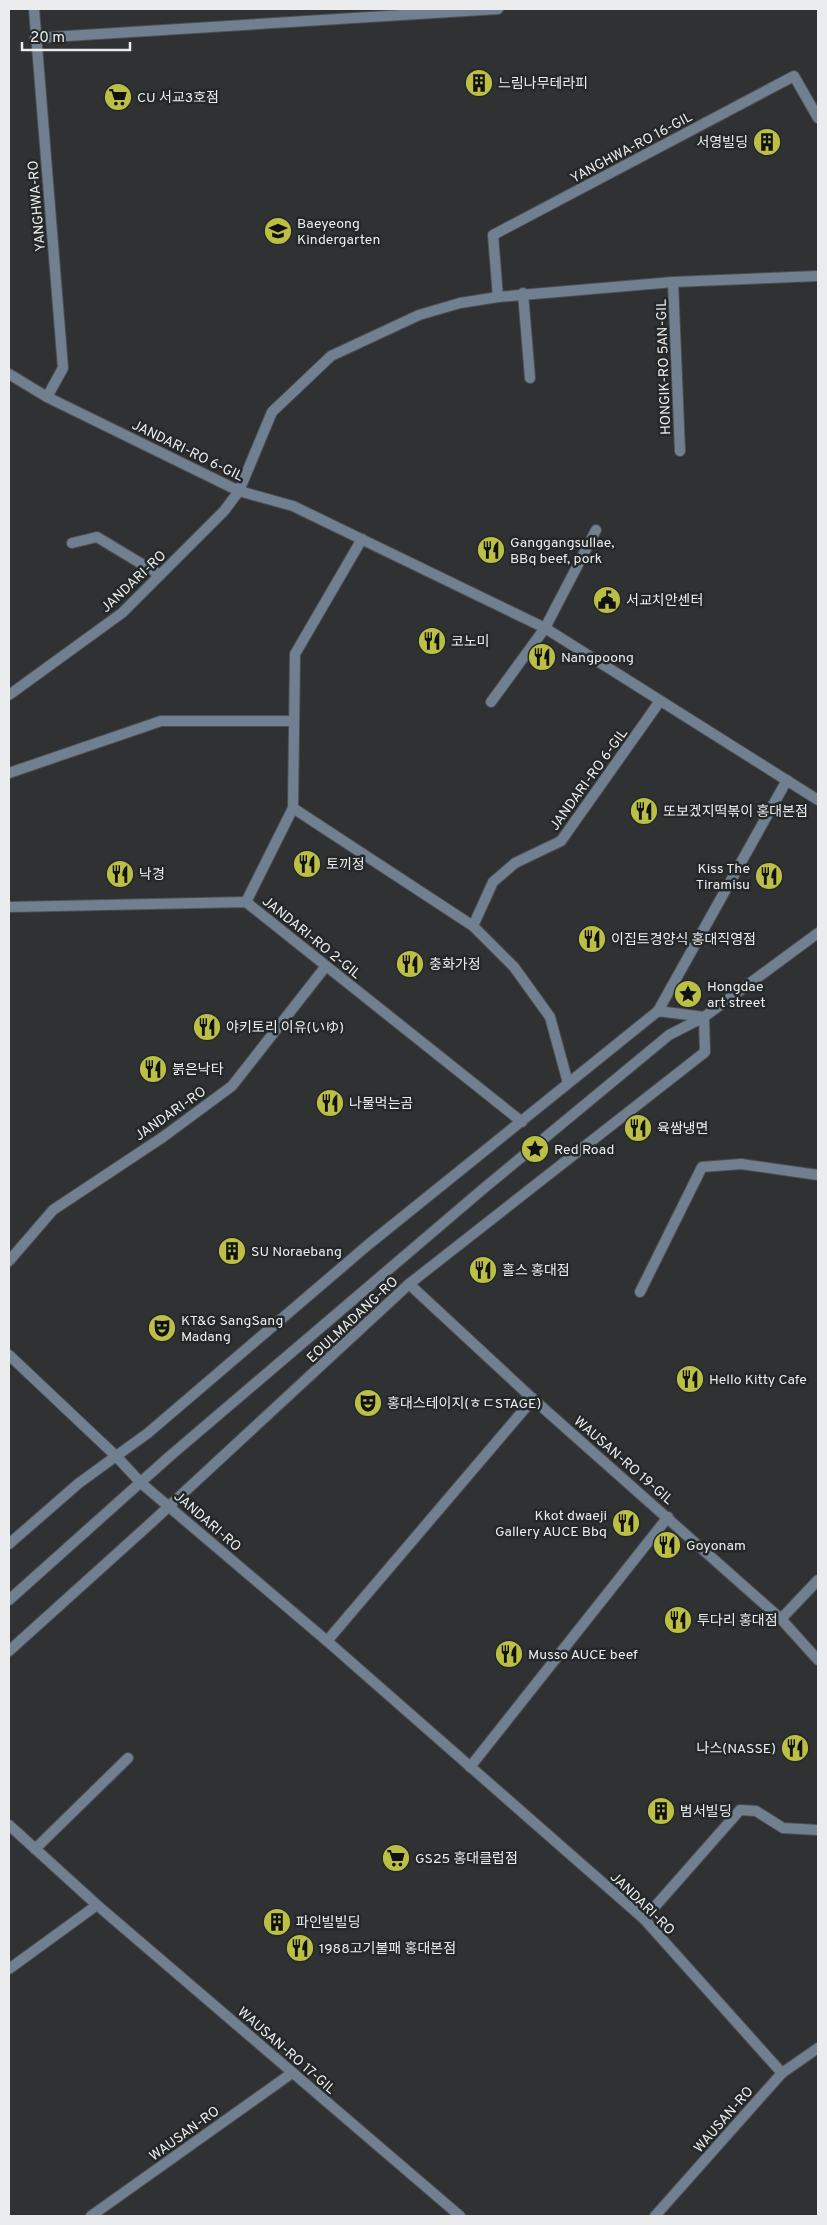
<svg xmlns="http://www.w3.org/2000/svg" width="827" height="2225" font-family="Overpass,'Noto Sans KR','Noto Sans JP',sans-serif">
<rect width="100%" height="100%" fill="#2f3133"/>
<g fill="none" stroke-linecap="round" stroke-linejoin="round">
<defs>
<g id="service">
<path d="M 34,9 L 63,368 L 47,397"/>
<path d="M 35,38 L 498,9"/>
<path d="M 673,282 L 680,451"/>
<path d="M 523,293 L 530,378"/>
<path d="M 498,297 L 493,235 L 794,76 L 818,118"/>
<path d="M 72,543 L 97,537 L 160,575"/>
<path d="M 9,695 L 122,613 L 224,511 L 239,491 L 272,412 L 331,356 L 419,315 L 460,303 L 498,297 L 673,282 L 818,276"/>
<path d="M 491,702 L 545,628 L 596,530"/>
<path d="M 9,773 L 161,721 L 294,721"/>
<path d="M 293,808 L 473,926 L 514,967 L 550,1017 L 568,1083"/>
<path d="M 246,902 L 293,808 L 295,654 L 362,539"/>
<path d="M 9,907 L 246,902 L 522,1122"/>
<path d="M 473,926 L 493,882 L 515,863 L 561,841 L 660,701"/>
<path d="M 658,1011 L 787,780"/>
<path d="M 9,1261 L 53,1210 L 163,1137 L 232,1086 L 326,966"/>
</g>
<path id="pedestrian" d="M 9,1600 L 170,1456 L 483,1189 L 669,1035 L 704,1017 L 818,933"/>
<g id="minor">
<path d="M 9,374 L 47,397 L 239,491 L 293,506 L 545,628 L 818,800"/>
<path d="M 409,1284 L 533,1399 L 781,1619 L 818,1660"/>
<path d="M 640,1292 L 702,1167 L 741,1164 L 818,1175"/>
<path d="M 9,1544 L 79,1483 L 148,1433 L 369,1244 L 658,1011 L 704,1017 L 705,1052 L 409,1284 L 152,1522 L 9,1651"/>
<path d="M 781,1619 L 818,1580"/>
<path d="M 327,1641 L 533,1399"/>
<path d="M 470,1767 L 668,1517"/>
<path d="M 9,1825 L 97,1905 L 460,2216"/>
<path d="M 35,1849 L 128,1758"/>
<path d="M 644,1919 L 740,1810 L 756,1811 L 783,1828 L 818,1830"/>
<path d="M 9,1969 L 97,1905"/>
<path d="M 91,2216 L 292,2073"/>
</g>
<g id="tertiary">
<path d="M 9,1355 L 117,1457 L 141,1483 L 327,1641 L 644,1919 L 782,2073"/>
<path d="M 655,2216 L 782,2073 L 818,2048"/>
</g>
</defs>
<!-- service casing -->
<use href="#service" stroke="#4d4f51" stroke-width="12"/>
<!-- pedestrian casing -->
<use href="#pedestrian" stroke="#4d4f51" stroke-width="12"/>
<!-- minor casing -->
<use href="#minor" stroke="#4d4f51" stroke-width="12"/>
<!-- tertiary casing -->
<use href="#tertiary" stroke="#4d4f51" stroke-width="12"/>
<!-- service -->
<use href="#service" stroke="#708090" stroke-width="10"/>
<!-- pedestrian -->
<use href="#pedestrian" stroke="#708090" stroke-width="10"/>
<!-- minor -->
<use href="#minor" stroke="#708090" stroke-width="10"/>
<!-- tertiary -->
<use href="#tertiary" stroke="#708090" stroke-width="10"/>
</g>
<!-- icons -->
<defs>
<symbol id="building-disc" viewBox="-11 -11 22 22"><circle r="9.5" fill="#bbc044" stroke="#252829"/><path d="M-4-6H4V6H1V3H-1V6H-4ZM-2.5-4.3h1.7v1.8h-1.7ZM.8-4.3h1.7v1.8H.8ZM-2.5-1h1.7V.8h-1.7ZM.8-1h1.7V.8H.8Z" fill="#111"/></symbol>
<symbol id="supermarket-disc" viewBox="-11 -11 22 22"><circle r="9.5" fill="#bbc044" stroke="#252829"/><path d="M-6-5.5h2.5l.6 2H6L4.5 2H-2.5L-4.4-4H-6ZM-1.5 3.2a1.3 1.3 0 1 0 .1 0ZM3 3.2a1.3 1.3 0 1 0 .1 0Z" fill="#111"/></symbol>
<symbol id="school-disc" viewBox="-11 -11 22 22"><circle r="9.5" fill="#bbc044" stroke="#252829"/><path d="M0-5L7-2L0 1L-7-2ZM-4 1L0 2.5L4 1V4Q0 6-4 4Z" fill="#111"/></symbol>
<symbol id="restaurant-disc" viewBox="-11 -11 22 22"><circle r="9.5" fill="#bbc044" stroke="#252829"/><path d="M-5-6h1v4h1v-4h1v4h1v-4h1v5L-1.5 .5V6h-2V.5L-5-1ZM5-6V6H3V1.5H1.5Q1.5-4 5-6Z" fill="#111"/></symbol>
<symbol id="civic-disc" viewBox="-11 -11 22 22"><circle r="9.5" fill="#bbc044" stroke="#252829"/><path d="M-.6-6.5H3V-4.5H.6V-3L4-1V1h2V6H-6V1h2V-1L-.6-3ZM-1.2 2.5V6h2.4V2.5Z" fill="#111"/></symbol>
<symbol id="sight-disc" viewBox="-11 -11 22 22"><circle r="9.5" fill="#bbc044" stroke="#252829"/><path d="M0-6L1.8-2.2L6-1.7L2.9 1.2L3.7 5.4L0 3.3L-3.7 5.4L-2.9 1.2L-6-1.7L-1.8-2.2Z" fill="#111"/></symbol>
<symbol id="theatre-disc" viewBox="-11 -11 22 22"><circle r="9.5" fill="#bbc044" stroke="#252829"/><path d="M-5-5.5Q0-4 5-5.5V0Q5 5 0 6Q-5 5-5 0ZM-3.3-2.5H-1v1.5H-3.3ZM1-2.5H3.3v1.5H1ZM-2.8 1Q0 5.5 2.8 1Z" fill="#111"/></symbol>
</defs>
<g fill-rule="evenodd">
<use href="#building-disc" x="463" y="67" width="32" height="32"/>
<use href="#supermarket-disc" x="102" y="81" width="32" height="32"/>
<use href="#building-disc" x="751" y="126" width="32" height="32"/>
<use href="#school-disc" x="262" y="215" width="32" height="32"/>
<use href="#restaurant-disc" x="475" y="534" width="32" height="32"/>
<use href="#civic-disc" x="591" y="584" width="32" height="32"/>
<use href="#restaurant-disc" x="416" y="625" width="32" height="32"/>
<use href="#restaurant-disc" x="526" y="641" width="32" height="32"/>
<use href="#restaurant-disc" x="628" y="795" width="32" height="32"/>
<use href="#restaurant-disc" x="291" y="848" width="32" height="32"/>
<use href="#restaurant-disc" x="104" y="858" width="32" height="32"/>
<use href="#restaurant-disc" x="753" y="860" width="32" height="32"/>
<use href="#restaurant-disc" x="576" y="923" width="32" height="32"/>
<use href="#restaurant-disc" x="394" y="948" width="32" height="32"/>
<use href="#sight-disc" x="672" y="978" width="32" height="32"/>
<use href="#restaurant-disc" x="191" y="1011" width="32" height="32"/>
<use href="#restaurant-disc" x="137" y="1053" width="32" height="32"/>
<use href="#restaurant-disc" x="314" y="1087" width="32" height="32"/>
<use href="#restaurant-disc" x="622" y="1112" width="32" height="32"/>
<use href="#sight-disc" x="519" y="1133" width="32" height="32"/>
<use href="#building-disc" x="216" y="1235" width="32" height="32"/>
<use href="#restaurant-disc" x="467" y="1254" width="32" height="32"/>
<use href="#theatre-disc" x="146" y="1312" width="32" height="32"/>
<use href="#restaurant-disc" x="674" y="1363" width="32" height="32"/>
<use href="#theatre-disc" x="352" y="1387" width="32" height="32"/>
<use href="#restaurant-disc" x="610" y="1507" width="32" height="32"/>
<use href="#restaurant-disc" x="651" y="1529" width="32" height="32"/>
<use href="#restaurant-disc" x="662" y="1604" width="32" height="32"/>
<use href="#restaurant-disc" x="493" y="1638" width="32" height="32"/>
<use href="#restaurant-disc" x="779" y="1732" width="32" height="32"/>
<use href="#building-disc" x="645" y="1795" width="32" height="32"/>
<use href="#supermarket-disc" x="380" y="1842" width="32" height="32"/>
<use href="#building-disc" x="261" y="1906" width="32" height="32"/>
<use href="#restaurant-disc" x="284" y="1932" width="32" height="32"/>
</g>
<g text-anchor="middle" stroke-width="5" stroke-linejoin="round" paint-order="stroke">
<!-- poi labels -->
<g font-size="14" fill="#eaeced" stroke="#252829" text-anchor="start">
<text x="498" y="88">느림나무테라피</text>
<text x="137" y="102">CU 서교3호점</text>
<text x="748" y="147" text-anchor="end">서영빌딩</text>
<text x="297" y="228">Baeyeong<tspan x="297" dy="16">Kindergarten</tspan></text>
<text x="510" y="547">Ganggangsullae,<tspan x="510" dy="16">BBq beef, pork</tspan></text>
<text x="626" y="605">서교치안센터</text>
<text x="451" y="646">코노미</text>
<text x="561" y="662">Nangpoong</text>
<text x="663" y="816">또보겠지떡볶이 홍대본점</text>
<text x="326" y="869">토끼정</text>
<text x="750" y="873" text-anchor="end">Kiss The<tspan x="750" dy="16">Tiramisu</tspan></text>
<text x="139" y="879">낙경</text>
<text x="611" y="944">이집트경양식 홍대직영점</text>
<text x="429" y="969">충화가정</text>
<text x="707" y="991">Hongdae<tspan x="707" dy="16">art street</tspan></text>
<text x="226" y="1032">야키토리 이유(いゆ)</text>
<text x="172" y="1074">붉은낙타</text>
<text x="349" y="1108">나물먹는곰</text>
<text x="657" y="1133">육쌈냉면</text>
<text x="554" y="1154">Red Road</text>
<text x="251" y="1256">SU Noraebang</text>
<text x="502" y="1275">홀스 홍대점</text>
<text x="181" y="1325">KT&amp;G SangSang<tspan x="181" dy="16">Madang</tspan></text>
<text x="709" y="1384">Hello Kitty Cafe</text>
<text x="387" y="1408">홍대스테이지(ㅎㄷSTAGE)</text>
<text x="607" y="1520" text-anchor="end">Kkot dwaeji<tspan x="607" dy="16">Gallery AUCE Bbq</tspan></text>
<text x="686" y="1550">Goyonam</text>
<text x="697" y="1625">투다리 홍대점</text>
<text x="528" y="1659">Musso AUCE beef</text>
<text x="776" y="1753" text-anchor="end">나스(NASSE)</text>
<text x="680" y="1816">범서빌딩</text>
<text x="415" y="1863">GS25 홍대클럽점</text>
<text x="296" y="1927">파인빌빌딩</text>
<text x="319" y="1953">1988고기불패 홍대본점</text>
</g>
<!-- street labels -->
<g font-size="14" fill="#eaeced" stroke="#252829">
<text transform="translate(631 147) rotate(-28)" y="5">YANGHWA-RO 16-GIL</text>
<text transform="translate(36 206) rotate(-95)" y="5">YANGHWA-RO</text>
<text transform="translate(663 367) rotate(-92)" y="5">HONGIK-RO 5AN-GIL</text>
<text transform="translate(188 450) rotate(26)" y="5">JANDARI-RO 6-GIL</text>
<text transform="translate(133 581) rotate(-43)" y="5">JANDARI-RO</text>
<text transform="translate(588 779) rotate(-54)" y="5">JANDARI-RO 6-GIL</text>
<text transform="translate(312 937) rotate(39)" y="5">JANDARI-RO 2-GIL</text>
<text transform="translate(170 1113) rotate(-35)" y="5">JANDARI-RO</text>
<text transform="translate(352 1319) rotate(-43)" y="5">EOULMADANG-RO</text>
<text transform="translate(624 1460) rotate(41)" y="5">WAUSAN-RO 19-GIL</text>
<text transform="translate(208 1521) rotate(41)" y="5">JANDARI-RO</text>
<text transform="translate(643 1903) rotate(44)" y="5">JANDARI-RO</text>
<text transform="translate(287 2050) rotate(41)" y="5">WAUSAN-RO 17-GIL</text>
<text transform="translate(723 2119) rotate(-49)" y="5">WAUSAN-RO</text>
<text transform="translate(184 2133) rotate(-36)" y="5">WAUSAN-RO</text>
</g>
</g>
<!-- border -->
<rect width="827" height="2225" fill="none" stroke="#eaeced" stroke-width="20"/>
<!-- scale -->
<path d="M22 42v8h108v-8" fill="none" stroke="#eaeced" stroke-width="2.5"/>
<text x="30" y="42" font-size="15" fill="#eaeced" stroke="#252829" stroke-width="4" paint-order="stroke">20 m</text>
</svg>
